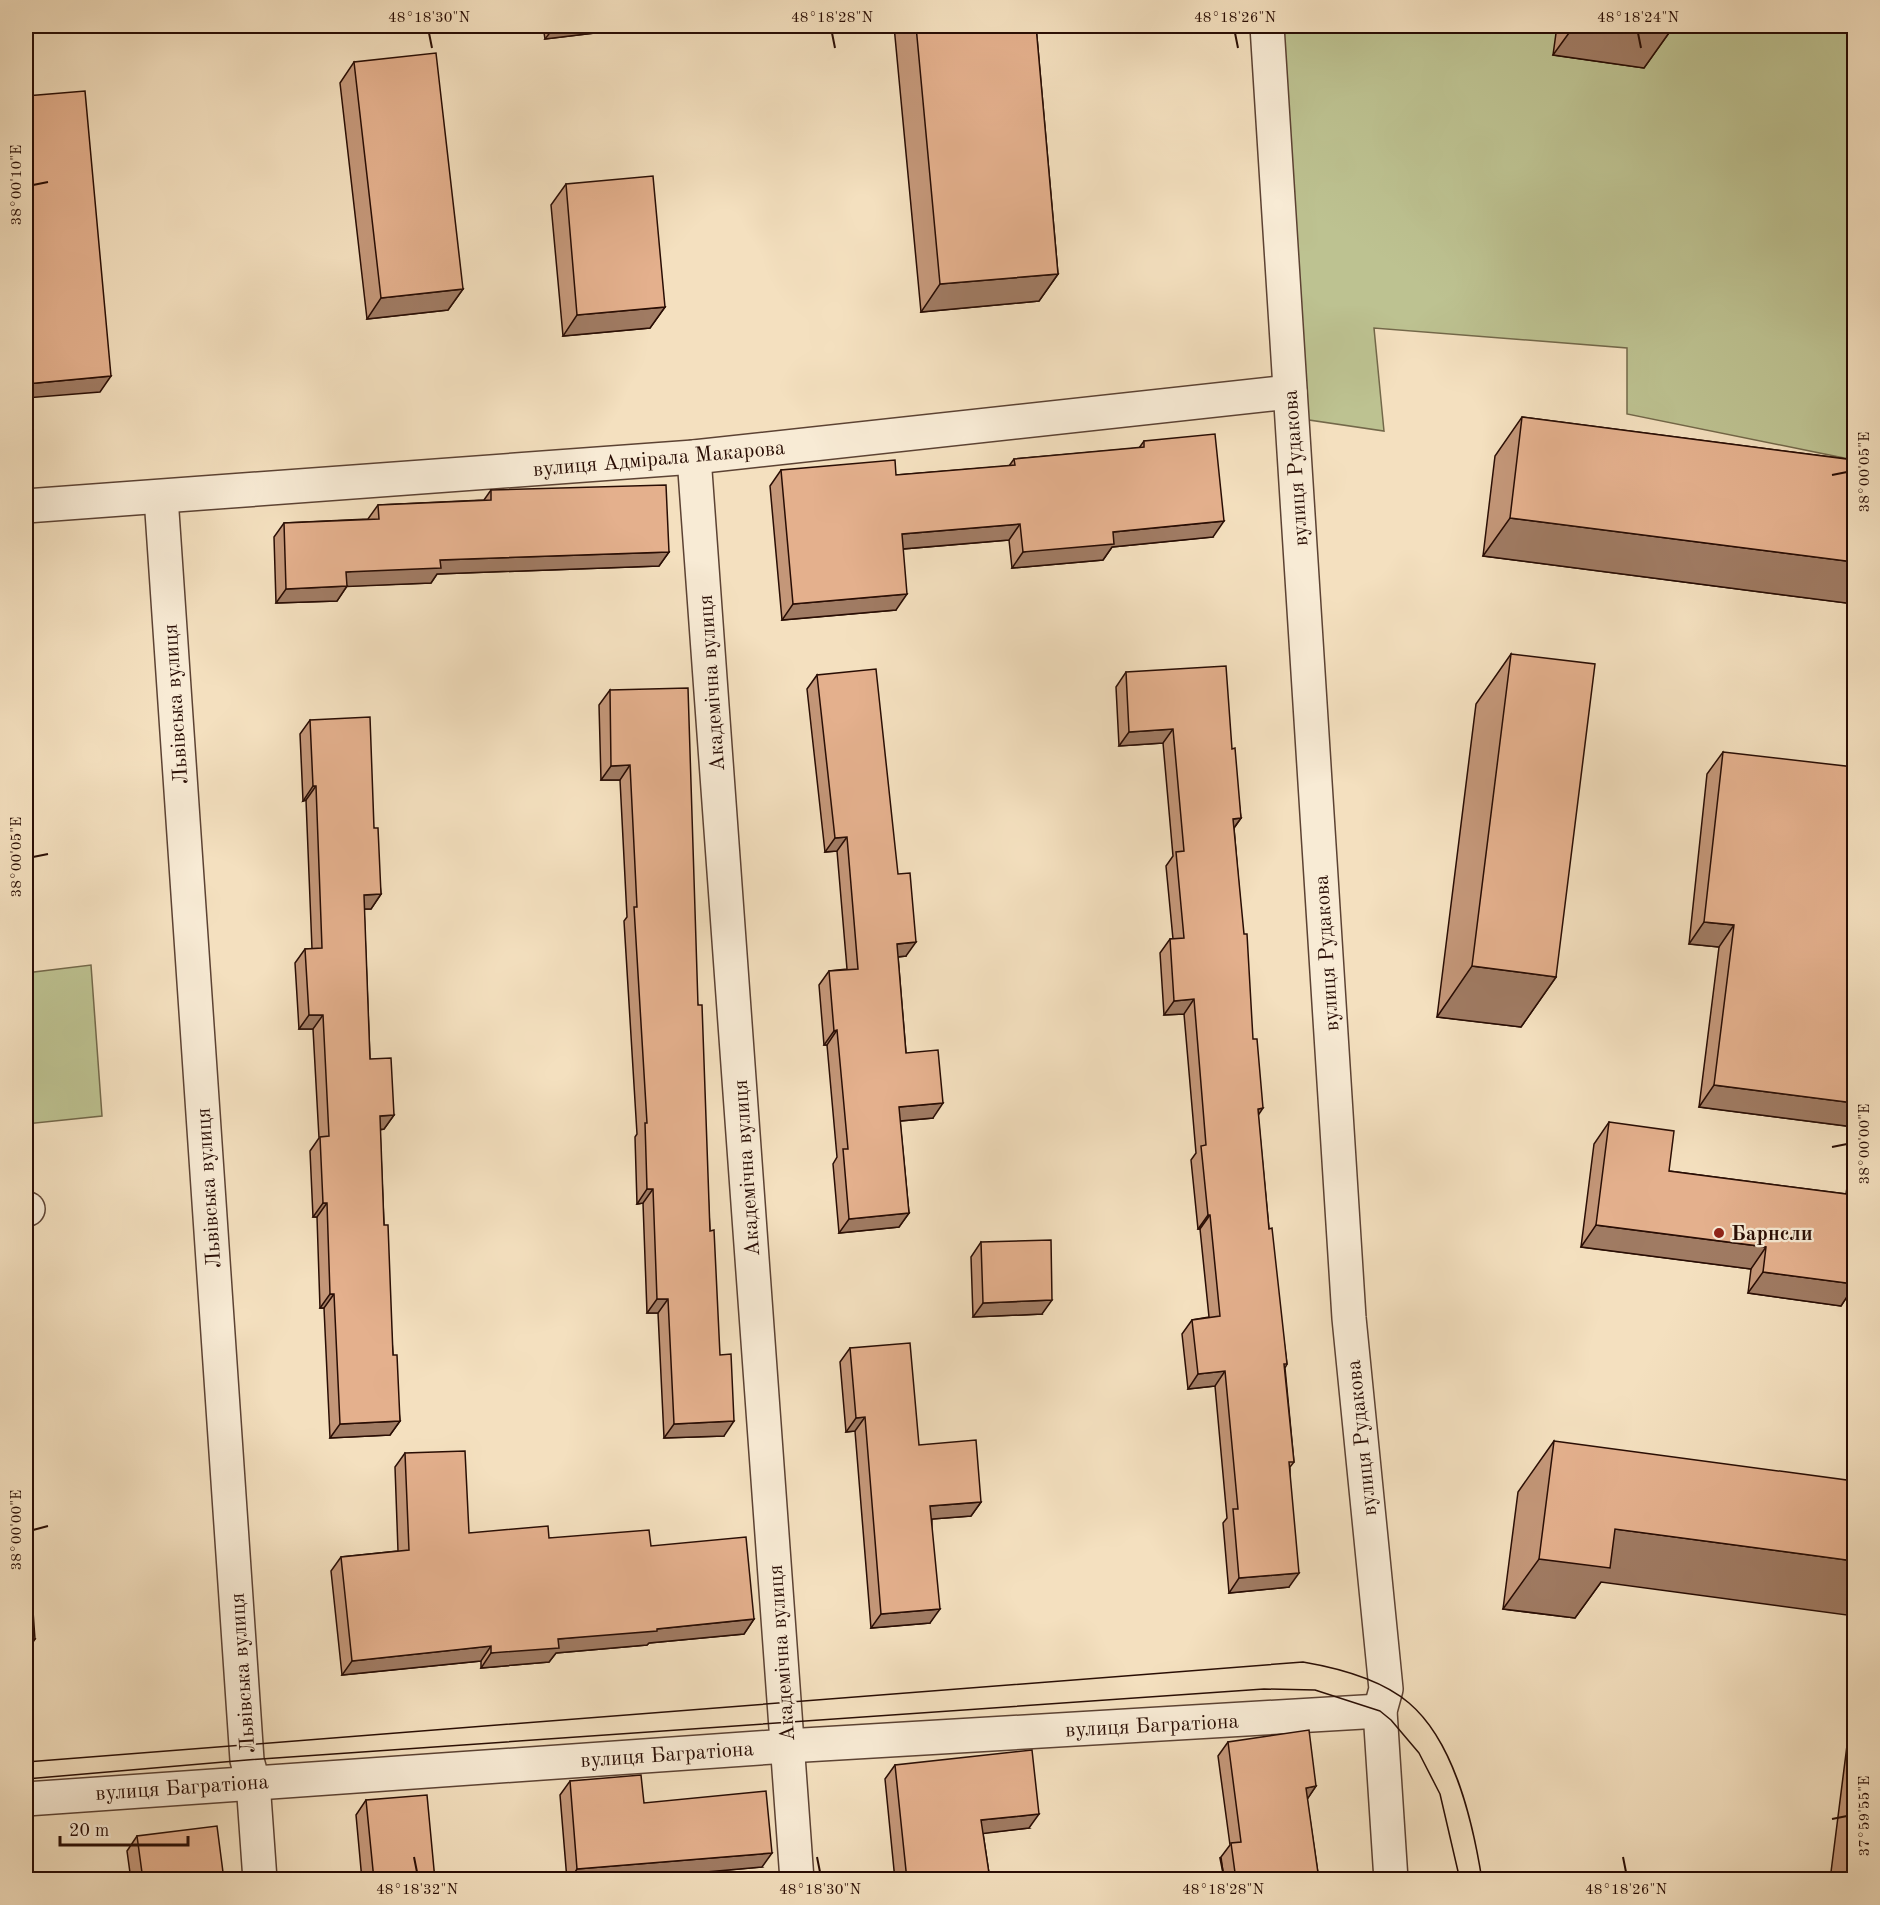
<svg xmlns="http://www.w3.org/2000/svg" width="1880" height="1905" font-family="'Old Standard TT',serif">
<rect width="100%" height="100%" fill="#f4e0bf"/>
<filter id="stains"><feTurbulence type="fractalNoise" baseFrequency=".00333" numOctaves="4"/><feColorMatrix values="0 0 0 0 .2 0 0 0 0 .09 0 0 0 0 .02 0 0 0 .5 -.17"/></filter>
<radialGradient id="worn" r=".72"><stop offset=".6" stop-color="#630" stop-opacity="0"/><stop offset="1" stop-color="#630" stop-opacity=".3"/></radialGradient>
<!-- park -->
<g fill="#bdc291" stroke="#73684a" stroke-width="1.5">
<path d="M 1255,26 L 1854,26 L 1854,460 L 1627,414 L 1627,348 L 1374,328 L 1384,431 L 1282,416 Z"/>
<path d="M 91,965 L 102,1116 L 26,1124 L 26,973 Z"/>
</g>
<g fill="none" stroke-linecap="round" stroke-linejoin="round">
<defs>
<g id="minor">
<path d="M 1267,26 L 1349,1318 L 1386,1689 L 1380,1711 L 1391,1880"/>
<path d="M 694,457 L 797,1880"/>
<path d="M 161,497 L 247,1760 L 253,1782 L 260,1880"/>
<path d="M 26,506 L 694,457 L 1290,392"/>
<path d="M 26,1209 L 28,1209"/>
<path d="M 26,1799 L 787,1746 L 1380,1711"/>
</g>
</defs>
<!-- minor casing -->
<use href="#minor" stroke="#5c4233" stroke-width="36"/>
<!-- minor -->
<use href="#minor" stroke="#f8ebd5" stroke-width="33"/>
<!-- tram -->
<g stroke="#290d04" stroke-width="1.5">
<path d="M 26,1762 L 1303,1662 C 1338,1668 1381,1679 1409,1703 C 1455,1742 1473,1823 1482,1880"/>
<path d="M 26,1779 L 247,1760 L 1264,1689 L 1315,1690 L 1380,1711 L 1391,1720 L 1419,1753 L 1440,1794 L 1460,1880"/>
</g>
</g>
<!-- wall -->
<g fill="#c49779" stroke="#290d04" stroke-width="1.5">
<path d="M 543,26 L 630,26 L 628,29 L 545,39 Z"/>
<path d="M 894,26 L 1036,26 L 1058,274 L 1039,301 L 921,312 Z"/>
<path d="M 1557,26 L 1671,26 L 1671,30 L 1644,68 L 1553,55 Z"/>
<path d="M 354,62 L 463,289 L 448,310 L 367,319 L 340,83 Z"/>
<path d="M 566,184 L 665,307 L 650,328 L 563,336 L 551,205 Z"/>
<path d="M 1522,417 L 1854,460 L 1854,604 L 1483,556 L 1495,456 Z"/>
<path d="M 1144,441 L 1213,537 L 1112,547 L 1103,560 L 1012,568 L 1009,540 L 903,549 L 896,610 L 782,620 L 770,486 L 781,470 L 896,475 L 1009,466 L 1014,459 L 1139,448 Z"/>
<path d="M 491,490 L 669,552 L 659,566 L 437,574 L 431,583 L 347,586 L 337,601 L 276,603 L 274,537 L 284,523 L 368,519 L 378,505 L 484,500 Z"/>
<path d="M 1511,654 L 1556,977 L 1521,1027 L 1437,1017 L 1476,704 Z"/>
<path d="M 1126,672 L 1232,749 L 1241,818 L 1234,828 L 1258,1115 L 1269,1229 L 1287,1364 L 1285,1368 L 1294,1462 L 1290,1467 L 1289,1587 L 1229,1593 L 1223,1523 L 1227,1518 L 1215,1386 L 1188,1389 L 1182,1334 L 1192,1320 L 1209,1317 L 1200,1229 L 1198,1229 L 1191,1160 L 1196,1153 L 1184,1014 L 1164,1015 L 1160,953 L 1170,939 L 1173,939 L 1166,866 L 1173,856 L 1163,743 L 1119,746 L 1116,687 Z"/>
<path d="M 817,675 L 906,956 L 898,957 L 906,1053 L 933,1118 L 900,1121 L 909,1213 L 899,1227 L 839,1233 L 833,1164 L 837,1157 L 827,1045 L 824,1045 L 819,985 L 829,971 L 847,969 L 837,851 L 825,852 L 807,689 Z"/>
<path d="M 610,690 L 698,1005 L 710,1231 L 724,1436 L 664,1438 L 658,1313 L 647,1313 L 643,1203 L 637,1204 L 635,1137 L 637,1134 L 624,921 L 627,917 L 620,780 L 601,780 L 599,705 Z"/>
<path d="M 310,720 L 374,828 L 381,894 L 371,909 L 364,909 L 370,1059 L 394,1115 L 384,1129 L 380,1130 L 384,1225 L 393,1355 L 400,1421 L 390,1435 L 330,1438 L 324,1308 L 320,1308 L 317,1217 L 313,1217 L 310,1151 L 319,1138 L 313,1029 L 299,1029 L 295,963 L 305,949 L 312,949 L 306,800 L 303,801 L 300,734 Z"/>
<path d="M 1723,752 L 1854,1127 L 1699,1107 L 1719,947 L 1689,944 L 1707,774 Z"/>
<path d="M 1609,1122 L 1669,1171 L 1846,1194 L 1854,1142 L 1854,1286 L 1841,1306 L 1748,1293 L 1751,1269 L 1581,1247 L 1594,1144 Z"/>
<path d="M 981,1242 L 1042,1314 L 973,1317 L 971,1257 Z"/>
<path d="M 850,1348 L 919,1445 L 981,1502 L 971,1516 L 932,1519 L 930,1623 L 871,1628 L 855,1431 L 846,1432 L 840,1362 Z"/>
<path d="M 1554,1441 L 1601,1582 L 1575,1618 L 1503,1609 L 1518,1492 Z"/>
<path d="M 405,1453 L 469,1533 L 549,1538 L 651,1546 L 754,1619 L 744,1634 L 649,1643 L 647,1645 L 556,1653 L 549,1662 L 481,1668 L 481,1661 L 342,1675 L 331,1571 L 341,1557 L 398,1551 L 395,1467 Z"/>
<path d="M 1854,1690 L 1854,1880 L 1830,1880 Z"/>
<path d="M 1228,1742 L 1316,1786 L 1307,1799 L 1319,1880 L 1224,1880 L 1221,1857 L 1230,1845 L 1218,1756 Z"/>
<path d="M 895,1765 L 1029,1828 L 983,1833 L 990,1880 L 895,1880 L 885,1779 Z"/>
<path d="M 570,1781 L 644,1803 L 762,1867 L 616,1880 L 567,1880 L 560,1795 Z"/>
<path d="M 366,1800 L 435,1880 L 362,1880 L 356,1815 Z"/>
<path d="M 137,1836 L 224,1880 L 131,1880 L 127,1851 Z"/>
</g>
<!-- shaded-wall -->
<g fill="#a07b63" stroke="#290d04" stroke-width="1.5">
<path d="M 555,26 L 630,26 L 628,29 L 545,39 Z"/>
<path d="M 1574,26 L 1641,26 L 1671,30 L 1644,68 L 1553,55 Z"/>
<path d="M 1058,274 L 1039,301 L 921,312 L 940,284 Z"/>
<path d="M 463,289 L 448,310 L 367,319 L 381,298 Z"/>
<path d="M 665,307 L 650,328 L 563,336 L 577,315 Z"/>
<path d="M 111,376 L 100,392 L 26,398 L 26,384 Z"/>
<path d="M 1510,518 L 1854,562 L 1854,604 L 1483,556 Z"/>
<path d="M 1224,521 L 1213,537 L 1112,547 L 1103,560 L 1012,568 L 1023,552 L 1113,532 Z"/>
<path d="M 1020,524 L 1009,540 L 890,550 L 902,534 Z"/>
<path d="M 669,552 L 659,566 L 437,574 L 431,583 L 336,587 L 346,572 L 440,560 Z"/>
<path d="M 347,586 L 337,601 L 276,603 L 286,589 Z"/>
<path d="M 907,594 L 896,610 L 782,620 L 793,604 Z"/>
<path d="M 1173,729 L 1163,743 L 1119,746 L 1129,732 Z"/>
<path d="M 630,765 L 620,780 L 601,780 L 611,766 Z"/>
<path d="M 313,786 L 316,786 L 306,800 L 303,801 Z"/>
<path d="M 1241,818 L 1231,832 L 1233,819 Z"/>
<path d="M 847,837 L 837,851 L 825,852 L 835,838 Z"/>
<path d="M 381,894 L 371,909 L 354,909 L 364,895 Z"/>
<path d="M 1704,922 L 1734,925 L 1719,947 L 1689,944 Z"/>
<path d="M 916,942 L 906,956 L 887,958 L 897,944 Z"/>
<path d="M 1472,966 L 1556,977 L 1521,1027 L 1437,1017 Z"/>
<path d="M 1194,999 L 1184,1014 L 1164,1015 L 1174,1001 Z"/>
<path d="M 309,1015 L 323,1015 L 313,1029 L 299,1029 Z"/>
<path d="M 837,1030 L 827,1045 L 824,1045 L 834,1031 Z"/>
<path d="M 1714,1085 L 1854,1103 L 1854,1127 L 1699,1107 Z"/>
<path d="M 943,1103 L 933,1118 L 889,1122 L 899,1107 Z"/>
<path d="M 1263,1108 L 1253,1123 L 1258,1109 Z"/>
<path d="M 394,1115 L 384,1129 L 370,1130 L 380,1116 Z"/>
<path d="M 647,1189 L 653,1189 L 643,1203 L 637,1204 Z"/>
<path d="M 323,1203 L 327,1203 L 317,1217 L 313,1217 Z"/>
<path d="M 909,1213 L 899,1227 L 839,1233 L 849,1219 Z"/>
<path d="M 1208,1215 L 1210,1215 L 1200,1229 L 1198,1229 Z"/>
<path d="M 1596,1225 L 1766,1247 L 1751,1269 L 1581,1247 Z"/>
<path d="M 1763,1272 L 1854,1284 L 1854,1286 L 1841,1306 L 1748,1293 Z"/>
<path d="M 330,1294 L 334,1294 L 324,1308 L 320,1308 Z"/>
<path d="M 657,1299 L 668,1299 L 658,1313 L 647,1313 Z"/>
<path d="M 1052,1300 L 1042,1314 L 973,1317 L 983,1303 Z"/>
<path d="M 1225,1371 L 1215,1386 L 1188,1389 L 1198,1374 Z"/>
<path d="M 865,1417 L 855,1431 L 846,1432 L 856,1418 Z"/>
<path d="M 400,1421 L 390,1435 L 330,1438 L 340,1424 Z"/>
<path d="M 734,1421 L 724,1436 L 664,1438 L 674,1424 Z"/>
<path d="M 981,1502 L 971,1516 L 920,1520 L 930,1506 Z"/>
<path d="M 1615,1529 L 1854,1561 L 1854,1616 L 1601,1582 L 1575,1618 L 1503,1609 L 1539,1559 Z"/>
<path d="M 1299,1573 L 1289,1587 L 1229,1593 L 1239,1578 Z"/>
<path d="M 940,1609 L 930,1623 L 871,1628 L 881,1614 Z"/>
<path d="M 754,1619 L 744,1634 L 649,1643 L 647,1645 L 556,1653 L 549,1662 L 481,1668 L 491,1653 L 558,1639 Z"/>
<path d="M 35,1639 L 26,1653 L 26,1640 Z"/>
<path d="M 491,1646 L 481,1661 L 342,1675 L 352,1661 Z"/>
<path d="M 1316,1786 L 1306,1801 L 1306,1788 Z"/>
<path d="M 1039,1814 L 1029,1828 L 971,1835 L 981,1820 Z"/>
<path d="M 772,1853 L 762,1867 L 616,1880 L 570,1880 L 577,1869 Z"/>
</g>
<!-- building -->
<g fill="#e4b08d" stroke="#290d04" stroke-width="1.5">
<path d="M 916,26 L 1036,26 L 1058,274 L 940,284 Z"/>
<path d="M 1641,26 L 1671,26 L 1671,30 Z"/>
<path d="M 436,53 L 463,289 L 381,298 L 354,62 Z"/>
<path d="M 85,91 L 111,376 L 26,384 L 26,96 Z"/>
<path d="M 653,176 L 665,307 L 577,315 L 566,184 Z"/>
<path d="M 1522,417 L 1854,460 L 1854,562 L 1510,518 Z"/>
<path d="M 1215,434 L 1224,521 L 1113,532 L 1114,544 L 1023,552 L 1020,524 L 902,534 L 907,594 L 793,604 L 781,470 L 895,460 L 896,475 L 1015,465 L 1014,459 L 1144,447 L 1144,441 Z"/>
<path d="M 666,485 L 669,552 L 440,560 L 441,568 L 346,572 L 347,586 L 286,589 L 284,523 L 379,519 L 378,505 L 491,500 L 491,490 Z"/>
<path d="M 1511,654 L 1595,664 L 1556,977 L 1472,966 Z"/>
<path d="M 1226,666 L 1232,749 L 1235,748 L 1241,818 L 1233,819 L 1244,934 L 1247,934 L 1253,1039 L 1257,1039 L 1263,1108 L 1258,1109 L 1269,1229 L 1272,1228 L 1287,1364 L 1284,1364 L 1294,1462 L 1289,1462 L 1299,1573 L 1239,1578 L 1233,1509 L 1238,1509 L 1225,1371 L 1198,1374 L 1192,1320 L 1220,1316 L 1210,1215 L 1208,1215 L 1201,1146 L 1206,1145 L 1194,999 L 1174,1001 L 1170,939 L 1184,938 L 1176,852 L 1184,851 L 1173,729 L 1129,732 L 1126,672 Z"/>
<path d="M 876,669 L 898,874 L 910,873 L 916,942 L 897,944 L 906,1053 L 938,1050 L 943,1103 L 899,1107 L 909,1213 L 849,1219 L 843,1149 L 848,1149 L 837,1030 L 834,1031 L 829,971 L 858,969 L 847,837 L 835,838 L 817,675 Z"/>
<path d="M 688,688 L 698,1005 L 702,1005 L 710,1231 L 714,1230 L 720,1355 L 731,1354 L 734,1421 L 674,1424 L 668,1299 L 657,1299 L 653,1189 L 647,1189 L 645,1123 L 647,1123 L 634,907 L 637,907 L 630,765 L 611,766 L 610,690 Z"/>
<path d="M 370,717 L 374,828 L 378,828 L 381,894 L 364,895 L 370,1059 L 391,1058 L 394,1115 L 380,1116 L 384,1225 L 388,1225 L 393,1355 L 397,1355 L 400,1421 L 340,1424 L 334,1294 L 330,1294 L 327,1203 L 323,1203 L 320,1137 L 329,1136 L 323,1015 L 309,1015 L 305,949 L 322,948 L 316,786 L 313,786 L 310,720 Z"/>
<path d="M 1723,752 L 1854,767 L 1854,1103 L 1714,1085 L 1734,925 L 1704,922 Z"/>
<path d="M 1609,1122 L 1674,1131 L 1669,1171 L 1854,1195 L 1854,1284 L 1763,1272 L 1766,1247 L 1596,1225 Z"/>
<path d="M 1051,1240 L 1052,1300 L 983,1303 L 981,1242 Z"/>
<path d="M 910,1343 L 919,1445 L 976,1440 L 981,1502 L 930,1506 L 940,1609 L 881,1614 L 865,1417 L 856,1418 L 850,1348 Z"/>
<path d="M 1554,1441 L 1854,1481 L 1854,1561 L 1615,1529 L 1610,1568 L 1539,1559 Z"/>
<path d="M 465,1451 L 469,1533 L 548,1526 L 549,1538 L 649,1530 L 651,1546 L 746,1537 L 754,1619 L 657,1629 L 657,1631 L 558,1639 L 559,1648 L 491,1653 L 491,1646 L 352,1661 L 341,1557 L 409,1550 L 405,1453 Z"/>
<path d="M 26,1513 L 35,1639 L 26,1640 Z"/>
<path d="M 1309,1730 L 1316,1786 L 1306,1788 L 1319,1880 L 1236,1880 L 1231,1843 L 1241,1842 L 1228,1742 Z"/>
<path d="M 1032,1750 L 1039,1814 L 981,1820 L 990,1880 L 907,1880 L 895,1765 Z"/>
<path d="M 641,1775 L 644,1803 L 766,1791 L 772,1853 L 577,1869 L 570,1781 Z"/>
<path d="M 427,1795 L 435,1880 L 374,1880 L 366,1800 Z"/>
<path d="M 217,1826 L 224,1880 L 143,1880 L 137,1836 Z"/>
</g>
<!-- ticks -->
<path fill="none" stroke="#290d04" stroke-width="2" d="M 429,33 L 432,48M 832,33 L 835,48M 1235,33 L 1238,48M 1638,33 L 1641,48M 33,185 L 48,182M 1832,475 L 1847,472M 33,857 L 48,854M 1832,1147 L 1847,1144M 33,1530 L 48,1526M 1832,1819 L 1847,1816M 414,1857 L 417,1872M 817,1857 L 820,1872M 1220,1857 L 1223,1872M 1623,1857 L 1626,1872"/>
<!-- markers -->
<circle fill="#8f2418" stroke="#f8ebd5" stroke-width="2" cx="1719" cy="1233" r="6"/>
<g text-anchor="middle" stroke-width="4.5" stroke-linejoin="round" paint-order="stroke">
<!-- street labels -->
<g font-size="21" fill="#290d04" stroke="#f8ebd5">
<text transform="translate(659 458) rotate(-5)" y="7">вулиця Адмірала Макарова</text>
<text transform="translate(1295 468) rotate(-94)" y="7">вулиця Рудакова</text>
<text transform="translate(711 683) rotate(-94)" y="7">Академічна вулиця</text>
<text transform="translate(175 704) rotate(-94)" y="7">Львівська вулиця</text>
<text transform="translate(1326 953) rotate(-94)" y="7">вулиця Рудакова</text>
<text transform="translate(746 1168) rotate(-94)" y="7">Академічна вулиця</text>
<text transform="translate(208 1188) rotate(-94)" y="7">Львівська вулиця</text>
<text transform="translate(1361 1438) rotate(-96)" y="7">вулиця Рудакова</text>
<text transform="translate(781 1653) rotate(-94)" y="7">Академічна вулиця</text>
<text transform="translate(242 1673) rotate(-94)" y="7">Львівська вулиця</text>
<text transform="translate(1152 1725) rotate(-3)" y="7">вулиця Багратіона</text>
<text transform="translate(667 1754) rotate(-4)" y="7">вулиця Багратіона</text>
<text transform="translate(182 1787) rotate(-4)" y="7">вулиця Багратіона</text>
</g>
<!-- poi labels -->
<g font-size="21" font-weight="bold" fill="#290d04" stroke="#f8ebd5" text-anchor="start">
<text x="1731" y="1240">Барнсли</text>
</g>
</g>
<!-- margin -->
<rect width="1880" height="1905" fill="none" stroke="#f4e0bf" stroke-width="66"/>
<!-- scale -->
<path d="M60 1836v9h128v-9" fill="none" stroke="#290d04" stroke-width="3"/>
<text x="69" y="1836" font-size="18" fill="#290d04" stroke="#f8ebd5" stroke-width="4.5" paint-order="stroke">20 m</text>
<rect x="33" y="33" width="1814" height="1839" fill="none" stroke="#290d04" stroke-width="2"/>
<g font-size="15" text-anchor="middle" fill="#290d04">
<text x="429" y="22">48°18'30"N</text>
<text x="832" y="22">48°18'28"N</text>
<text x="1235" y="22">48°18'26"N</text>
<text x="1638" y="22">48°18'24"N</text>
<text transform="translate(16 185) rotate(-90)" y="5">38°00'10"E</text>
<text transform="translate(1864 472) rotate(-90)" y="5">38°00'05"E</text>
<text transform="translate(16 857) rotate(-90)" y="5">38°00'05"E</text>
<text transform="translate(1864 1144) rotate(-90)" y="5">38°00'00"E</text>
<text transform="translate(16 1530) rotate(-90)" y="5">38°00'00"E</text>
<text transform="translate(1864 1816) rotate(-90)" y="5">37°59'55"E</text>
<text x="417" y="1894">48°18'32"N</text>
<text x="820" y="1894">48°18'30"N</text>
<text x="1223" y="1894">48°18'28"N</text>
<text x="1626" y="1894">48°18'26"N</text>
</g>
<rect width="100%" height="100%" filter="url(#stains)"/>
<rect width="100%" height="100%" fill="url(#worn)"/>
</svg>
